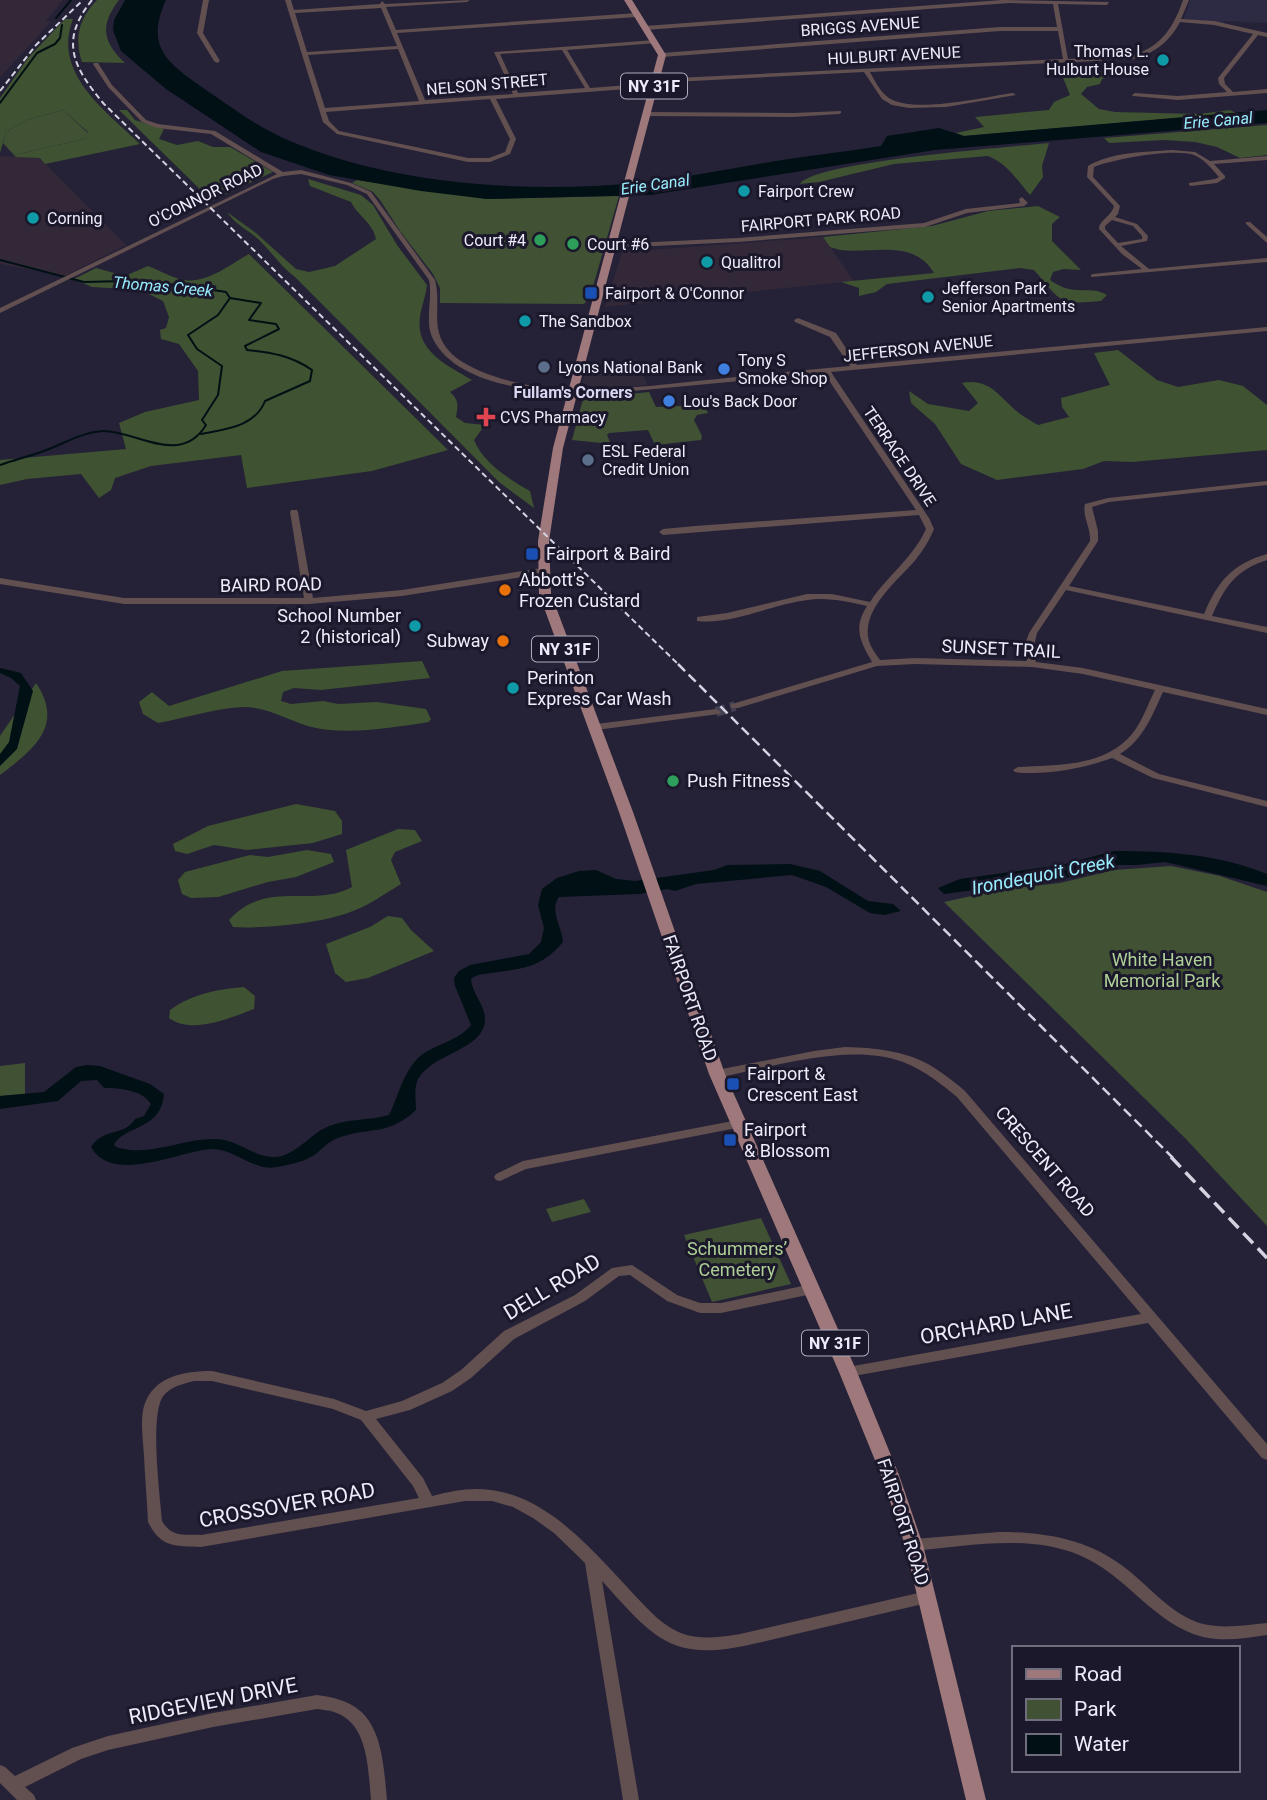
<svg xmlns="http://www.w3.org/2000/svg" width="1267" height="1800" font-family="Roboto,sans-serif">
<rect width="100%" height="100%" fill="#252237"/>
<!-- commercial -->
<path fill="#302939" d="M 635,359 L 648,385 L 596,389 L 582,383 L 588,363 Z"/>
<!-- industrial -->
<g fill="#322837">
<path d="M 0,0 L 63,0 L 46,21 L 51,22 L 0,77 Z"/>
<path d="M 0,156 L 40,158 L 126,245 L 65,276 L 0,264 Z"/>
<path d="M 823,237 L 854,281 L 605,307 L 622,252 Z"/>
</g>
<!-- built -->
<path fill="#2d2a44" d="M 1190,0 L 1267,0 L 1267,23 L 1224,21 L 1224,23 L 1184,19 Z"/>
<!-- green -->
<g fill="#405134">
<path d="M 63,110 L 88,133 L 84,139 L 14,155 L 3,143 L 6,132 L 27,120 Z"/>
<path d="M 357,180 L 487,199 L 619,196 L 590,297 L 584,304 L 440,303 L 440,288 L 433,274 L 400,231 L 380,200 L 373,192 L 352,183 Z"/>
<path d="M 649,392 L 656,407 L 704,405 L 708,413 L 697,415 L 694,420 L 702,436 L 701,440 L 655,445 L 648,430 L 609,433 L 607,435 L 611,444 L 572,440 L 583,399 Z"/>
<path d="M 1171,866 L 1220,876 L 1267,892 L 1267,1226 L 1185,1138 L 944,902 L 999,890 L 1060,883 L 1114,870 Z"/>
<path d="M 25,1063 L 25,1094 L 0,1096 L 0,1066 Z"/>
<path d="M 584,1199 L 591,1212 L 552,1222 L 546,1209 Z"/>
<path d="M 761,1218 L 791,1284 L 712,1302 L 684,1235 Z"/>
</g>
<!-- forest -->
<g fill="#3f5231">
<path d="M 97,0 L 119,0 C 100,25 102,41 125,63 L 82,62 C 74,37 79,19 97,0 Z"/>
<path d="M 65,19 L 73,19 C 52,73 105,110 140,144 L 45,164 L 40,158 L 16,157 L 14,155 L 84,139 L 88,132 L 63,110 L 27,120 L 6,132 L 0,153 L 0,98 L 28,58 Z"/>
<path d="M 1119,69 L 1128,72 L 1102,79 L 1100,84 L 1087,87 L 1081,94 L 1099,109 L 1115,112 L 1199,114 L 1230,110 L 1236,113 L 964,136 L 956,133 L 984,127 L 975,117 L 1049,110 L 1054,102 L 1070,95 L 1062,75 Z"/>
<path d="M 119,110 L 127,110 L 135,120 L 164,129 L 159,139 L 177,145 L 198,141 L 213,147 L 230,147 L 273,172 L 212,201 Z"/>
<path d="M 1267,125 L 1267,155 L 1240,158 L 1217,147 L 1195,142 L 1164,140 L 1109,143 L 1104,138 Z"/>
<path d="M 1049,143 L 1042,166 L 1043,177 L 1030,195 C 1016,179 1008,164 988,156 L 894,164 L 819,182 L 800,184 C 814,161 1012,147 1049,143 Z"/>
<path d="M 308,179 L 361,195 L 373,205 L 397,245 L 427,285 C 426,296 421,307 420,317 C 415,351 447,365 472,380 L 450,392 C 459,400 458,405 456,417 L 465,423 L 485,425 L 474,440 C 483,463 509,479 530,491 L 534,508 L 499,482 L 296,278 C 283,268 275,257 264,245 C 253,232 237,227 227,212 L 256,233 L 296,269 L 309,272 L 335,266 L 376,239 C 373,223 358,216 351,202 L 310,186 Z"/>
<path d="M 1038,206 L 1060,217 L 1052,224 L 1052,241 L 1081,270 L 1063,269 L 1053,272 L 1050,280 C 1075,298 1088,284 1107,295 L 1101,301 C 1057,305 1062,302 1034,270 L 1020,268 L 887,284 L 876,292 L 859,296 L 859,288 L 841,282 L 934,273 C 913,238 873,254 840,250 L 830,247 L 823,237 L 932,226 L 988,211 Z"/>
<path d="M 249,254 L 448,450 L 372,471 L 247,488 L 241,455 L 151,466 L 115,478 L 111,490 L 99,498 L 81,474 L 27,479 L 0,485 L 0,460 L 126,449 L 119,423 L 145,412 L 199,400 L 198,371 L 179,344 L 161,339 L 160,330 L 166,328 L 169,317 L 163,301 L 141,290 L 92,287 L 74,279 L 96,268 L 125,276 L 148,266 C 159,270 172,278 184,280 C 206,284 231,264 249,254 Z"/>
<path d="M 1118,350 L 1157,380 L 1178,387 L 1219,380 L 1243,386 L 1267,405 L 1267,450 L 1132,462 L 1104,461 L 1083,469 L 997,480 L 961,464 L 935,424 L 911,403 L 909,391 L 928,404 L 969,411 L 978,403 L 962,383 C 990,377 1000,398 1019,413 C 1024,417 1031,421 1038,425 L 1069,417 L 1062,407 L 1061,398 L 1110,385 L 1094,353 Z"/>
<path d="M 422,661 L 430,678 L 321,690 L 294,688 L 283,692 L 281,701 L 291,704 L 323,701 L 338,704 L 377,702 L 426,709 L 431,719 L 429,722 C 397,727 347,735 316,728 C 291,723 270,707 243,707 C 216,708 186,718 158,723 L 143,714 L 139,702 L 152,692 L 169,706 L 282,671 Z"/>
<path d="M 36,683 C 65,726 33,750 0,775 L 0,736 Z"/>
<path d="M 296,804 L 335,811 L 342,821 L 342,834 L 313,843 L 247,850 L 214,845 L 187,854 L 175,851 L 173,844 L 208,826 Z"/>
<path d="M 398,829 L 415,830 L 422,841 L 395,852 L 391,860 L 401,884 C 385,894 369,905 353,911 C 324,923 264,929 233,927 L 229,920 C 267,878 312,909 352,887 L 346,850 Z"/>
<path d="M 307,850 L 331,854 L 334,862 L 296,877 L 268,882 L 218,897 L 191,898 L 182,894 L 178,880 L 185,872 L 250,855 L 268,857 Z"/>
<path d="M 388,916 L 402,918 L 411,930 L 434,951 L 368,978 L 346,982 L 335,973 L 326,944 L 370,927 Z"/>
<path d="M 244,987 L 255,996 L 254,1009 C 230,1018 191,1035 169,1018 L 170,1010 C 192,994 218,989 244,987 Z"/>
</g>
<!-- water -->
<g fill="#001015">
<path d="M 125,0 L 166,0 C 143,50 171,65 209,92 C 235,110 261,129 290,141 C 395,186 533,194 645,182 C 689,177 733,168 776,161 C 811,155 846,152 881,146 L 887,136 L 939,128 L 964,136 L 1267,110 L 1267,123 L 935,150 L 650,195 L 487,199 L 421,191 L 329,175 L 261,152 L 166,89 L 121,51 L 113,30 L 114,20 Z"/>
<path d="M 0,668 L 21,673 L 33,691 L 17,749 L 0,766 L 0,754 L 9,742 L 20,686 L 11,678 L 0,673 Z"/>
<path d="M 1114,851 C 1165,851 1219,854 1267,874 L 1267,886 L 1165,862 L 1137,865 L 1112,865 L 1072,877 L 944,894 L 938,888 L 960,879 L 1061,865 Z"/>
<path d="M 790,864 L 820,871 L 868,901 L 893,904 L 901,911 L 884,915 L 870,913 L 826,887 L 792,875 L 696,884 L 675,891 L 667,889 L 639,894 L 559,897 C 549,911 562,926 563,942 C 541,968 524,968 492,973 C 484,974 477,974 471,979 C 472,994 486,1006 485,1021 C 482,1052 429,1053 417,1082 C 414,1090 416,1102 416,1110 C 387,1137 370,1126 338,1138 C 328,1142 324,1147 317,1153 C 308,1161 289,1165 277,1167 C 254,1172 234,1148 211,1149 C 180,1151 112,1185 91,1147 C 104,1127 124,1137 135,1119 L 144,1116 L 151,1104 C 142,1090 120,1088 104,1088 L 97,1080 L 81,1081 L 58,1101 L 0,1109 L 0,1096 L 44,1092 L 76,1067 L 87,1065 L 100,1066 L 150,1084 L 164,1094 C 161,1130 128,1124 114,1144 L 116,1147 C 149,1158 182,1138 216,1139 C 239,1139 258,1162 282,1156 C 299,1151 311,1134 327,1127 C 347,1118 369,1121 389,1115 C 398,1097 402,1076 416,1060 C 429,1045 457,1043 471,1025 L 455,986 L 454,978 L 459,971 L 470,965 L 529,954 L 541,942 L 544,928 L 538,905 L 542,889 L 557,878 L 579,871 L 596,870 L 616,879 L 635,881 L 714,870 L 727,865 Z"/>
</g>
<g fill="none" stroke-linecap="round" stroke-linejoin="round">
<!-- stream -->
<g stroke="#001015" stroke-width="2">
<path d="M 56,18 L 71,0"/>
<path d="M 0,103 L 37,53 L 55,44 L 60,38 L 62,25"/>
<path d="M 0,260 L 84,282 L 126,281 L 157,288 L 175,284 L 226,292 L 230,298 L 218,315 L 188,335 L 197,349 L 222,366 L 218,395 L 202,420 L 206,425 C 180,468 133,429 102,431 C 79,433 62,445 41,452 C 27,457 14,460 0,465"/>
<path d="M 201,434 C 225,429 255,427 265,401 L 310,381 L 312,370 C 292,356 271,352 247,350 L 245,346 L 279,329 L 276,324 L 249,320 L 261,303 L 230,298"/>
</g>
<!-- minor-tunnel -->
<path stroke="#434054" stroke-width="10" stroke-dasharray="10 5" stroke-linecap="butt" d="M 716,712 L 735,706"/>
<!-- minor -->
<g fill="#624f50" fill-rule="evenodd">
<path d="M 203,0 L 209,0 L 203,33 L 220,61 L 217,63 L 214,61 L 197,33 Z"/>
<path d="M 285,0 L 291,0 L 294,10 L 380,4 L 382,1 L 385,4 L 470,0 L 467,2 L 386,7 L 396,30 L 637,13 L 640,15 L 637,17 L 397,33 L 425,100 L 513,94 L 494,52 L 655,40 L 657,41 L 657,43 L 567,50 L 590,88 L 654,83 L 657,85 L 654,87 L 496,99 L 516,139 L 510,154 L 490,162 L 468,162 L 337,134 L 323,122 ZM 381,8 L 397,46 L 307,52 L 295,13 ZM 398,49 L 419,101 L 325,108 L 308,55 ZM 562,50 L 585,88 L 518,93 L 500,54 ZM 490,99 L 510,139 L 505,152 L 489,158 L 468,158 L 339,131 L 329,121 L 326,112 Z"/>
<path d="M 1002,0 L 1109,2 L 1107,5 L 1058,4 L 1068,59 L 1134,55 C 1162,46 1174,26 1183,0 L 1189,0 L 1181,19 L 1214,21 L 1267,33 L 1267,37 L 1258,35 L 1224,78 L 1225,84 L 1233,92 L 1267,89 L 1267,93 L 1178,100 L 1133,96 L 1132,95 L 1135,93 L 1178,96 L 1227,92 L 1219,84 L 1218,78 L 1253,34 L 1214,25 L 1180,22 C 1170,41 1156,52 1135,59 L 870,72 C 875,81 880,92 889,98 C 914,114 984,97 1013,93 L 1016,95 L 946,107 L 909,108 L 892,105 L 882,99 L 864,72 L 655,83 L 652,81 L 655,79 L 1063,59 L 1058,31 L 1000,31 L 662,57 L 659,55 L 662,53 L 1000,27 L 1057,27 L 1053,4 L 1010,3 L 645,30 L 642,28 L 645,26 Z"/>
<path d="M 94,63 L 98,63 L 112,85 L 146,120 L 158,124 L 215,131 L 283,172 L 301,170 L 351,183 L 371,192 L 435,280 C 442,306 429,328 449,351 C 457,360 469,366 480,371 C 554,402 640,386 718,379 C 762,374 806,370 850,366 L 830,337 L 795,322 L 794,320 L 798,318 L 836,333 L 857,365 L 1267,327 L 1267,331 L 831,372 L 929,518 L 934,529 C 930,539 924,549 917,558 C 900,579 860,609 869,641 C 871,648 876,654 880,660 L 915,658 L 1027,661 L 1023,650 L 1029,633 L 1090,541 C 1091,528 1082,516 1085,504 L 1108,498 L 1267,481 L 1267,485 L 1109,502 L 1092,507 L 1098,531 L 1098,541 L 1069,586 L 1204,614 C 1218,581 1232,564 1267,554 L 1267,560 C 1236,570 1225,586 1212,616 L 1267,627 L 1267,633 L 1066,590 L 1037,633 L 1033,650 L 1036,662 L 1083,668 L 1267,709 L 1267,715 L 1163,692 C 1152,716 1143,740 1120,754 L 1159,774 L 1267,801 L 1267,807 L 1153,778 L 1112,758 C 1086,768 1043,776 1015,772 L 1013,770 L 1018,767 C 1056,765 1105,767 1132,734 C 1142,722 1148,704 1155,690 L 1083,674 L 1032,667 L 915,664 L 877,666 L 738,708 L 732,708 L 730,706 L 732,704 L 872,662 C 860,641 853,628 867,606 C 848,602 828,597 808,600 C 772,604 733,625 697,621 L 697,617 L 727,613 L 807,594 L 832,594 L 870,602 C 887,576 913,558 926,529 L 919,515 L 663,535 L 659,532 L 663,529 L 695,526 L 916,510 L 824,373 L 611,393 C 559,394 460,392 433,339 C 424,322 433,299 429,280 L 367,194 L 347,185 L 301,174 L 283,176 L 273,179 L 0,313 L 0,308 L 277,174 L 211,134 L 157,128 L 142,122 L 108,87 L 93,64 Z"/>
<path d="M 841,111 L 841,113 L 839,114 L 793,117 L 646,116 L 643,114 L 646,112 L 793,113 Z"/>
<path d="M 1172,150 L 1195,152 L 1210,161 L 1267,156 L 1267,160 L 1214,164 L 1225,176 L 1225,178 L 1217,183 L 1191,186 L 1189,185 L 1189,183 L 1215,179 L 1219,177 C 1212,169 1204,159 1194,155 C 1174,148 1114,159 1094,167 L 1093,177 L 1120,206 L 1118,214 L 1115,217 L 1137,224 L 1148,236 L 1147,241 L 1121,246 L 1149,269 L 1267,258 L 1267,262 L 1091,277 L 1091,275 L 1093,274 L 1142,269 L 1122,254 L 1099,229 C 1099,220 1111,217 1114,206 L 1087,177 L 1088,166 C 1111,152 1145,152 1172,150 ZM 1112,220 L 1133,226 L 1142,236 L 1142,239 L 1118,243 L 1105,229 L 1105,226 Z"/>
<path d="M 1022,197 L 1028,203 L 1024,206 L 967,213 L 925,227 L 738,242 L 612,248 L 609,246 L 612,244 L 738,238 L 924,223 L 966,209 L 1020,203 L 1019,199 Z"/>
<path d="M 1246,222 L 1250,222 L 1267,237 L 1267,243 L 1246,224 Z"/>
<path d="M 291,510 L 297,510 L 298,512 L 313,598 L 402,590 L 542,568 L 546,571 L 542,574 L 402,596 L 309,604 L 124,604 L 0,584 L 0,578 L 124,598 L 304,598 L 290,512 Z"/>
<path d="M 716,709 L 721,712 L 719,714 L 596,730 L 591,727 L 596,724 Z"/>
<path d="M 845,1047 C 877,1048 912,1051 939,1071 C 948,1077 957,1084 965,1091 L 1267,1444 L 1267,1460 L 1262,1458 L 1148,1323 L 848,1377 L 843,1376 L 841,1372 L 843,1368 L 848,1367 L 1141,1314 L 957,1097 C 940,1083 924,1070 903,1062 C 850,1042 771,1067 717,1078 L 713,1077 L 711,1074 L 713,1071 L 717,1070 L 814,1051 Z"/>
<path d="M 738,1120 L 742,1121 L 744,1124 L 742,1127 L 526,1169 L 500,1181 L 496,1180 L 494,1177 L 496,1174 L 523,1161 Z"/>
<path d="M 632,1265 L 677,1295 L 700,1303 L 721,1303 L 812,1284 L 816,1286 L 818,1289 L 816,1292 L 812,1294 L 721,1313 L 700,1313 L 667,1301 L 630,1275 L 619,1276 L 585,1301 L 514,1339 L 471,1378 L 452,1391 L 410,1410 L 376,1419 L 423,1478 L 432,1496 C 451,1491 471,1487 491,1490 C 560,1499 609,1572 656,1617 C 683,1641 705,1640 740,1634 L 927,1591 L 932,1593 L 934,1597 L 932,1601 L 927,1603 L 753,1644 C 671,1663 654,1638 602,1581 L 639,1800 L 623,1800 L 585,1563 L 554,1533 L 533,1518 L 513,1507 L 492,1501 L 465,1501 L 201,1547 C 175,1546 161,1548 148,1522 C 147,1500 145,1478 144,1456 C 143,1440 140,1421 144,1406 C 153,1376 185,1371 212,1371 L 334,1399 L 366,1411 L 402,1401 L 442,1383 L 461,1370 L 504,1331 L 575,1295 L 612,1268 ZM 194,1381 L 212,1381 L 333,1409 L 361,1420 L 413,1486 L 419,1498 L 201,1535 C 184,1534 172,1538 162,1521 C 160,1496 149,1412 164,1395 C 172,1386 183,1384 194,1381 Z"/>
<path d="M 999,1532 C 1041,1532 1082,1538 1117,1562 C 1146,1581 1169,1615 1203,1624 C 1224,1629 1246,1625 1267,1623 L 1267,1635 C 1246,1638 1224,1642 1203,1637 C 1153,1624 1126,1574 1079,1555 C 1028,1534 967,1546 914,1551 L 909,1549 L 907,1545 L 909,1541 L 914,1539 Z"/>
<path d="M 317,1695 C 330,1697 343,1699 355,1707 C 383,1725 384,1770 387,1800 L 371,1800 C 368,1770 369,1723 334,1712 C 329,1710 322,1710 317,1709 L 213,1727 L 108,1750 L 81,1759 L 25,1787 L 34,1795 L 36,1800 L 17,1800 L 0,1783 L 0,1765 L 5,1767 L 15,1776 L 72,1748 L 108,1736 L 213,1713 Z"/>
</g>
<!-- major -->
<path fill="#9e787a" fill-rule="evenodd" d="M 624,0 L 632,0 L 666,55 L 563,448 L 549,541 L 551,594 L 633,812 L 725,1074 L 857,1372 L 899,1475 L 923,1545 L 986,1800 L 966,1800 L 905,1545 L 881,1475 L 839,1372 L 709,1074 L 619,812 L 539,594 L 538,541 L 553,448 L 658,55 Z"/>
<!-- rail-far2 -->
<g stroke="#d4d3e2" stroke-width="2" stroke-dasharray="6 3.5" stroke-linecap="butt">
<path d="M 92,0 C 59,41 73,67 104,104 L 680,666"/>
<path d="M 0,91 L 36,45 L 83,0"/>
</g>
<!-- rail-far1 -->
<path stroke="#d4d3e2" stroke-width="2.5" stroke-dasharray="10 5" stroke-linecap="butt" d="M 678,664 L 1173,1158"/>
<!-- rail -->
<path stroke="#d4d3e2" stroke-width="3.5" stroke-dasharray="14 7" stroke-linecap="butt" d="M 1171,1157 L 1267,1258"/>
</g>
<!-- markers -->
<g fill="#0f9aa8" stroke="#1b182c" stroke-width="2.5">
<circle cx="1163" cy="60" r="7"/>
<circle cx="744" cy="191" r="7"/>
<circle cx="33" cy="218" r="7"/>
<circle cx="707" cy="262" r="7"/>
<circle cx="928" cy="297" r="7"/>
<circle cx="525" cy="321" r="7"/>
<circle cx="415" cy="626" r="7"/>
<circle cx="513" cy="688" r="7"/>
</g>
<g fill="#2e9e5b" stroke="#1b182c" stroke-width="2.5">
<circle cx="540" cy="240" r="7"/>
<circle cx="573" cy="244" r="7"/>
<circle cx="673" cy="781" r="7"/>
</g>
<g fill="#1a4fb4" stroke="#1b182c" stroke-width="2.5">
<rect x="584" y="286" width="14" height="14" rx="3.5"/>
<rect x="525" y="547" width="14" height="14" rx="3.5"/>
<rect x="726" y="1077" width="14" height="14" rx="3.5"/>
<rect x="723" y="1133" width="14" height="14" rx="3.5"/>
</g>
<g fill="#5c6f8a" stroke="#1b182c" stroke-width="2.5">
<circle cx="544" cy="367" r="7"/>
<circle cx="588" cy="460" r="7"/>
</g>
<g fill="#3f7fe0" stroke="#1b182c" stroke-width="2.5">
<circle cx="724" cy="369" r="7"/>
<circle cx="669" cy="401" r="7"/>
</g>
<path fill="#e0444e" stroke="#1b182c" stroke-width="2.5" d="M482.5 406.5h7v7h7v7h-7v7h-7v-7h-7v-7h7z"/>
<g fill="#e8710a" stroke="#1b182c" stroke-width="2.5">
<circle cx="505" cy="590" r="7"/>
<circle cx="503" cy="641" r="7"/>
</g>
<g text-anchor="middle" stroke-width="6" stroke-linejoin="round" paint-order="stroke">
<!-- far-street labels -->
<g font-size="16" fill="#edecfa" stroke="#1b182c">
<text transform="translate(860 26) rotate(-4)" y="6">BRIGGS AVENUE</text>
<text transform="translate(894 55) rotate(-3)" y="6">HULBURT AVENUE</text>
<text transform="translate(487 84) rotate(-5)" y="6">NELSON STREET</text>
<text transform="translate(205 195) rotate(-26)" y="6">O'CONNOR ROAD</text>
<text transform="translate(821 219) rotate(-5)" y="6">FAIRPORT PARK ROAD</text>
<text transform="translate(918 348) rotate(-6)" y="6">JEFFERSON AVENUE</text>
<text transform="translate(900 456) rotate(56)" y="6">TERRACE DRIVE</text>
</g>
<!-- far-poi labels -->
<g font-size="16" fill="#edecfa" stroke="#1b182c" text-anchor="start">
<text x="1149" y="57" text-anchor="end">Thomas L.<tspan x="1149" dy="18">Hulburt House</tspan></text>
<text x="758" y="197">Fairport Crew</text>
<text x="47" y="224">Corning</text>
<text x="526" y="246" text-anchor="end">Court #4</text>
<text x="587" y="250">Court #6</text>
<text x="721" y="268">Qualitrol</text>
<text x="942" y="294">Jefferson Park<tspan x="942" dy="18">Senior Apartments</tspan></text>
<text x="605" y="299">Fairport &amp; O'Connor</text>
<text x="539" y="327">The Sandbox</text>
<text x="738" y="366">Tony S<tspan x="738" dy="18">Smoke Shop</tspan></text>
<text x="558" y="373">Lyons National Bank</text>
<text x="683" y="407">Lou's Back Door</text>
<text x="500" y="423">CVS Pharmacy</text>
<text x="602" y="457">ESL Federal<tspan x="602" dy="18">Credit Union</tspan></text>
</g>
<!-- shield labels -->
<g fill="#1b182c" stroke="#aeacbc" stroke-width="2">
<rect x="621" y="73.5" width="66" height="25" rx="5"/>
<rect x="532" y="636.5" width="66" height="25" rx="5"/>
<rect x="802" y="1330.5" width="66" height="25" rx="5"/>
</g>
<g font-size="16" font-weight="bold" fill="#edecfa">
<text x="654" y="92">NY 31F</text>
<text x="565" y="655">NY 31F</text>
<text x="835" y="1349">NY 31F</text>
</g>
<!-- far-water labels -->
<g font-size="16" font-style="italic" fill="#98eefe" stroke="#1b182c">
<text transform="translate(1218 120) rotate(-5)" y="6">Erie Canal</text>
<text transform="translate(655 184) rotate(-8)" y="6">Erie Canal</text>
<text transform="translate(163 286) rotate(5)" y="6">Thomas Creek</text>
</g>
<!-- far-neighbourhood labels -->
<g font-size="16" font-weight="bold" fill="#dad7f3" stroke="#1b182c">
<text x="573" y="398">Fullam's Corners</text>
</g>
<!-- poi labels -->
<g font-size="18" fill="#edecfa" stroke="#1b182c" text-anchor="start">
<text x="546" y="560">Fairport &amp; Baird</text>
<text x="519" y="586">Abbott's<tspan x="519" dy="21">Frozen Custard</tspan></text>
<text x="401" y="622" text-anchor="end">School Number<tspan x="401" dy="21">2 (historical)</tspan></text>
<text x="489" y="647" text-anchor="end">Subway</text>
<text x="527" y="684">Perinton<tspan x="527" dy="21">Express Car Wash</tspan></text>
<text x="687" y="787">Push Fitness</text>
<text x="747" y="1080">Fairport &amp;<tspan x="747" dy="21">Crescent East</tspan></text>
<text x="744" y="1136">Fairport<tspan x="744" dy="21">&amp; Blossom</tspan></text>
</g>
<!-- street labels -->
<g font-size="18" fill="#edecfa" stroke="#1b182c">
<text transform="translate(271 585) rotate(-1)" y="6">BAIRD ROAD</text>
<text transform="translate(1001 649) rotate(3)" y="6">SUNSET TRAIL</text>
<text transform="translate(690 998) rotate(71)" y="6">FAIRPORT ROAD</text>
<text transform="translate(1045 1162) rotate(49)" y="6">CRESCENT ROAD</text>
<text transform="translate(903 1522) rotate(72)" y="6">FAIRPORT ROAD</text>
</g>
<!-- park labels -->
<g font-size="18" fill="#aecf95" stroke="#1b182c">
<text x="1162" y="966">White Haven<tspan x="1162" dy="21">Memorial Park</tspan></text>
<text x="737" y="1255">Schummers’<tspan x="737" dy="21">Cemetery</tspan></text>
</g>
<!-- water labels -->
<g font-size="19" font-style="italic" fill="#98eefe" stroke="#1b182c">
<text transform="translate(1043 874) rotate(-11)" y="7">Irondequoit Creek</text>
</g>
<!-- near-street labels -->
<g font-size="21" fill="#edecfa" stroke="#1b182c">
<text transform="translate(552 1287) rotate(-31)" y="7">DELL ROAD</text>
<text transform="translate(996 1324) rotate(-10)" y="7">ORCHARD LANE</text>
<text transform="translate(287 1505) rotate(-10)" y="7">CROSSOVER ROAD</text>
<text transform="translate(213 1701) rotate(-11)" y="7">RIDGEVIEW DRIVE</text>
</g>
</g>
<!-- legend -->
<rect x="1012" y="1646" width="228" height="126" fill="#1b182c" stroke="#6f6d7e" stroke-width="2"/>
<rect x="1026" y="1669" width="35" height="10" fill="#9e787a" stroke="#6f6d7e" stroke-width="2"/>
<text x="1074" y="1681" font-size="21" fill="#edecfa">Road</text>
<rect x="1026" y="1699" width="35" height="21" fill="#405134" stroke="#6f6d7e" stroke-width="2"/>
<text x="1074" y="1716" font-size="21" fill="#edecfa">Park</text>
<rect x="1026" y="1734" width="35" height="21" fill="#001015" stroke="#6f6d7e" stroke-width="2"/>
<text x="1074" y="1751" font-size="21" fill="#edecfa">Water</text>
</svg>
